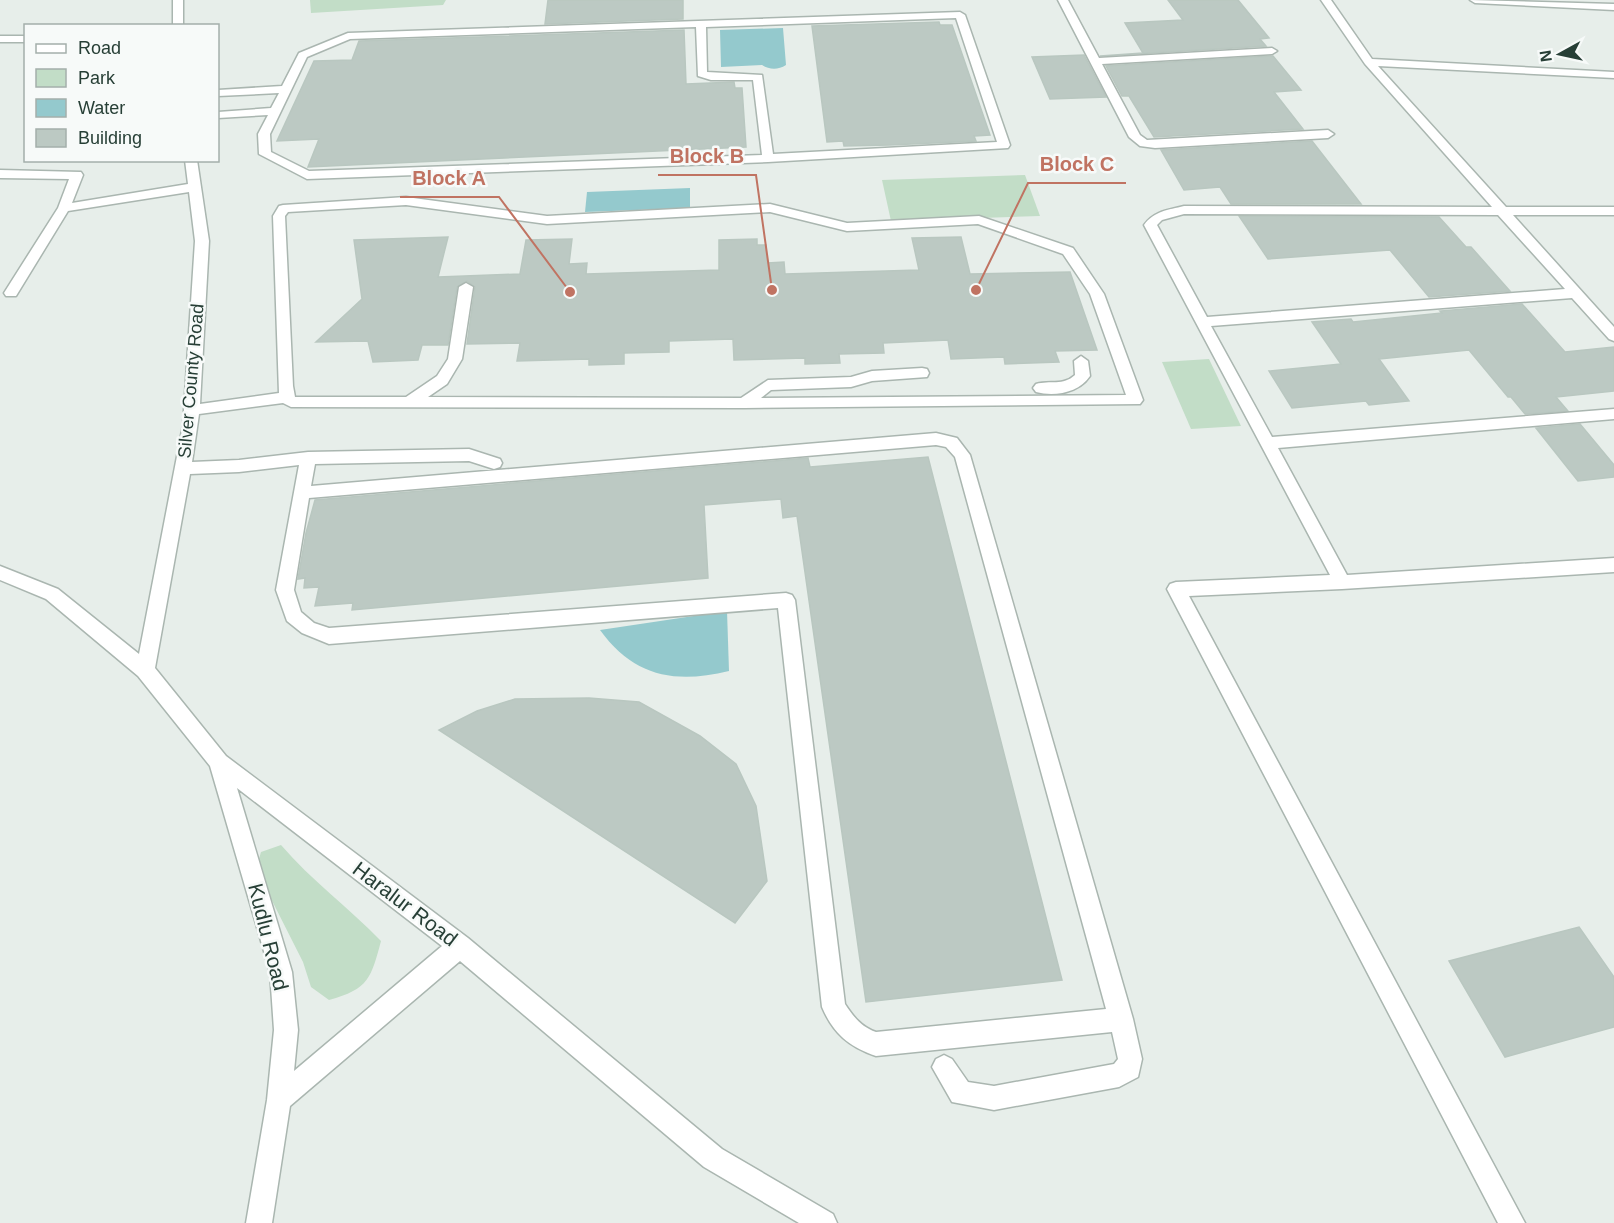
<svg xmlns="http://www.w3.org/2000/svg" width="1614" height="1223" font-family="Helvetica,sans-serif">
<rect width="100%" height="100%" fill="#e7eeea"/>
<!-- green -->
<g fill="#c2ddc7">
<path d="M 310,0 L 446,0 L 443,5 L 311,13 Z"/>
<path d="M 1025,175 L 1040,216 L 891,221 L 882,180 Z"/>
<path d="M 1209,359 L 1241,426 L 1191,429 L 1162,362 Z"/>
<path d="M 281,845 C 311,880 349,908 381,941 C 371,978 369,989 329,1000 L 311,987 L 303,962 L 256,869 L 261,852 Z"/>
</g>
<!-- water -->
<g fill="#94c9cd">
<path d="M 783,28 L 786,65 C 778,70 770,70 762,65 L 721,67 L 720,30 Z"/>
<path d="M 690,188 L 690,208 L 585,212 L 587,192 Z"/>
<path d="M 727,611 L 729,671 C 675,684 634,677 600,630 Z"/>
</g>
<!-- building -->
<g fill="#bcc9c3" stroke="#b9c7c0" stroke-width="1.5">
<path d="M 548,0 L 683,0 L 683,19 L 545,24 Z"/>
<path d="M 1168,0 L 1238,0 L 1269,38 L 1260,39 L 1266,46 L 1100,56 L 1143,53 L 1125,23 L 1183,20 Z"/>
<path d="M 939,22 L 940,25 L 952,25 L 990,135 L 974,136 L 976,141 L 890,145 L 844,146 L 843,141 L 827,142 L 812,26 Z"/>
<path d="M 684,30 L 686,84 L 734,82 L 735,88 L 742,88 L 746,147 L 308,167 L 319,139 L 277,141 L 314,61 L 352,60 L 359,41 Z"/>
<path d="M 1084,55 L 1106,97 L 1050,99 L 1032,57 Z"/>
<path d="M 1273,56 L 1301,90 L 1274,92 L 1303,129 L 1154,137 L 1129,96 L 1122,96 L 1106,66 Z"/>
<path d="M 1312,141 L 1361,204 L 1231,204 L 1220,187 L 1184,190 L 1161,150 Z"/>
<path d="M 1239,216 L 1439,217 L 1466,247 L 1471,247 L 1510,291 L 1429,297 L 1390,250 L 1268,259 Z"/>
<path d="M 448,237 L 438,277 L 520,274 L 526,240 L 572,239 L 569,264 L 587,263 L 586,274 L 719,270 L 719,240 L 757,239 L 757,245 L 766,245 L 767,263 L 784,262 L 785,274 L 919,270 L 912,238 L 961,237 L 970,274 L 1070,272 L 1097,350 L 1055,351 L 1059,362 L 1005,364 L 1004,357 L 951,359 L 948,340 L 883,343 L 884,353 L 839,354 L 840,363 L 805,364 L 805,358 L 734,360 L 733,339 L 669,341 L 669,352 L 624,353 L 624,364 L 589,365 L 589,359 L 517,361 L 520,343 L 467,344 L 475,287 L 467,281 L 457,287 L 448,345 L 422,345 L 418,360 L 373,362 L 368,341 L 316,342 L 362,299 L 354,240 Z"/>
<path d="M 1522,304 L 1565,352 L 1614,347 L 1614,391 L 1556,397 L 1568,411 L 1525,414 L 1511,397 L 1508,397 L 1469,350 L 1379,359 L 1409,401 L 1369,405 L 1366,401 L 1292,408 L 1269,371 L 1341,364 L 1312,322 L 1351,319 L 1353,322 L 1442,313 L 1440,311 Z"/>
<path d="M 1580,424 L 1614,465 L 1614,477 L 1578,481 L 1536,428 Z"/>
<path d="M 928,457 L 1062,980 L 866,1002 L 797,516 L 783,518 L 781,499 L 704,505 L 708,578 L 352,610 L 353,603 L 315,606 L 319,587 L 304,588 L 305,578 L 298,579 L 306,533 L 315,500 L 808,458 L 810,467 Z"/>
<path d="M 589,698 L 639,702 L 700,736 L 736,764 L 756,806 L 767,881 L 735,923 L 439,730 L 477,711 L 515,699 Z"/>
<path d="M 1579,927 L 1614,977 L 1614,1027 L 1505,1057 L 1449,961 Z"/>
</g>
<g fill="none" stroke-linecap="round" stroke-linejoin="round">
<defs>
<g id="minor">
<rect x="173" y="0" width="10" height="26"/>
<path d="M 1058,0 L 1068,0 L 1099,58 L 1272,48 L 1277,51 L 1272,54 L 1102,64 L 1140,135 L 1147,140 L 1328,130 L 1334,134 L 1328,138 L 1155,148 L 1140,146 L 1129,137 Z"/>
<path d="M 1321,0 L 1331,0 L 1372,59 L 1614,72 L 1614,78 L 1378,66 L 1506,207 L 1614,207 L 1614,215 L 1513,215 L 1614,327 L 1614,341 L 1609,339 L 1572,298 L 1211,326 L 1272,437 L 1614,409 L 1614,419 L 1278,448 L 1347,575 L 1614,558 L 1614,572 L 1342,589 L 1189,596 L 1525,1223 L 1498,1223 L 1167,589 L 1170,584 L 1176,582 L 1330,575 L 1144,225 C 1154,211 1168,210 1184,206 L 1492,207 L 1365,64 ZM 1184,214 L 1498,215 L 1565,289 L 1207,317 L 1157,225 L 1162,220 Z"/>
<path d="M 1470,0 L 1614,4 L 1614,10 L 1475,3 Z"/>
<path d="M 960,12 L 965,15 L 1010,145 L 1008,148 L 768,162 L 307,179 L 259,154 L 258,134 L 268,115 L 218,118 L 218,112 L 271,108 L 279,93 L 218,96 L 218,90 L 282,86 L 299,53 L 348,33 ZM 956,18 L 997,142 L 773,154 L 762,75 L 707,72 L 706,27 ZM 696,27 L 698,76 L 711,80 L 753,80 L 762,155 L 309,171 L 271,152 L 270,134 L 307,57 L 350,39 Z"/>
<rect x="0" y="36" width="26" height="6"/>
<path d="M 185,160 L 197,160 L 209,241 L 200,404 L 279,393 L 273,216 L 279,206 L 283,205 L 406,197 L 547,216 L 770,204 L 847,223 L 979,216 L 1073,248 L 1104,294 L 1143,400 L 1140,404 L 744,408 L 291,407 L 283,403 L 199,414 L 192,462 L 239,460 L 308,452 L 469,449 L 500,459 L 502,463 L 500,467 L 494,469 L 469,461 L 315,464 L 311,486 L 936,433 L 957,438 L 970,455 L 1133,1019 L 1142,1059 L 1138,1077 L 1119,1087 L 994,1110 L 952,1102 L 932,1067 L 936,1059 L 944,1055 L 952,1059 L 968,1082 L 994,1086 L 1114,1064 L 1118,1059 L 1112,1032 L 876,1056 C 849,1047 833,1033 822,1007 L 778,608 L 329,644 L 302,633 L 287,621 L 276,590 L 299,465 L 239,472 L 190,474 L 155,668 L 226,756 L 468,938 L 722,1149 L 833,1214 L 837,1223 L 799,1223 L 704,1167 L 460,961 L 290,1106 L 272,1223 L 246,1223 L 267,1100 L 274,1030 L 270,972 L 210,766 L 138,676 L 46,599 L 0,580 L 0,566 L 58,589 L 139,654 L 183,425 L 195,241 L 189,192 L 68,211 L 16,296 L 6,296 L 4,293 L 58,208 L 69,179 L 0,178 L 0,170 L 81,172 L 83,175 L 72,203 L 188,184 ZM 406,205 L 547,224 L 770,212 L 847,231 L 978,224 L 1063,254 L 1090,294 L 1126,395 L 761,398 L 771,390 L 851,387 L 872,381 L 927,377 L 929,373 L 927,369 L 922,368 L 872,371 L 851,377 L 768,380 L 741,398 L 428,397 L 447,384 L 462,359 L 473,287 L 466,283 L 459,287 L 448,359 L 437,376 L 406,397 L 295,397 L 293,386 L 285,216 L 288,212 ZM 936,445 L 946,447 L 955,457 L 1106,1009 L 876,1032 C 861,1027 853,1016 845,1004 L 795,600 L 792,595 L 786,593 L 329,628 L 314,623 L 301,612 L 294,590 L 309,498 ZM 237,788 L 442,946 L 294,1071 L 298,1030 L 292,972 Z"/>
<path d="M 1081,356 L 1088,361 L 1090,376 C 1079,393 1054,397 1036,392 L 1033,388 L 1036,384 C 1050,380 1063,386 1075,375 L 1074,361 Z"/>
</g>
</defs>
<!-- minor casing -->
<use href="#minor" stroke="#aab6b0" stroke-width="3"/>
<!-- minor -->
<use href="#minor" fill="#fff" fill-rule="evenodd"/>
</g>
<g text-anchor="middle" stroke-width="5" stroke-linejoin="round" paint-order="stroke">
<!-- street labels -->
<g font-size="18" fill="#273f36" stroke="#f7faf9">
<text transform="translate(191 381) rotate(-85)" y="6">Silver County Road</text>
</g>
<!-- near-street labels -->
<g font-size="21" fill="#273f36" stroke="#f7faf9">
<text transform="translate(405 904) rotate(37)" y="7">Haralur Road</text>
<text transform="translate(268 937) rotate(76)" y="7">Kudlu Road</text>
</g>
</g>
<!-- callouts -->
<path fill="none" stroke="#c07362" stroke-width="2" d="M772 290L756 175H658M976 290L1028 183H1126M570 292L499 197H400"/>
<g fill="#c07362" stroke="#f7faf9" stroke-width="2">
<circle cx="772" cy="290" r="6"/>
<circle cx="976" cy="290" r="6"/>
<circle cx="570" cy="292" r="6"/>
</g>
<g font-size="20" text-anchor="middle" font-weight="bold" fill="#c07362" stroke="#f7faf9" stroke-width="5" stroke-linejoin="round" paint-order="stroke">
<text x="707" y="163">Block B</text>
<text x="1077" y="171">Block C</text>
<text x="449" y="185">Block A</text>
</g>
<!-- legend -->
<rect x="24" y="24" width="195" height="138" fill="#f7faf9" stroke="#a4afab" stroke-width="1.5"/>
<rect x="36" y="44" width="30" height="9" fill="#ffffff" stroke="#a4afab" stroke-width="1.5"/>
<text x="78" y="54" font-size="18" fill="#273f36">Road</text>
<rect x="36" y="69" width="30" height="18" fill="#c2ddc7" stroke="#a4afab" stroke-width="1.5"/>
<text x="78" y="84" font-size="18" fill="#273f36">Park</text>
<rect x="36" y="99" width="30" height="18" fill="#94c9cd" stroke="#a4afab" stroke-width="1.5"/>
<text x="78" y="114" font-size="18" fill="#273f36">Water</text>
<rect x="36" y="129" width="30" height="18" fill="#bcc9c3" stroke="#a4afab" stroke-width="1.5"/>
<text x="78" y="144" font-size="18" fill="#273f36">Building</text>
<!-- north arrow -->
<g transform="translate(1560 54) rotate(262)" stroke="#f7faf9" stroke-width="4.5" paint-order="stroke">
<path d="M0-4.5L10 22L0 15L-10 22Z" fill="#273f36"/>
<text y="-9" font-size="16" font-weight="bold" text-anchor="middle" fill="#273f36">N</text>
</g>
</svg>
